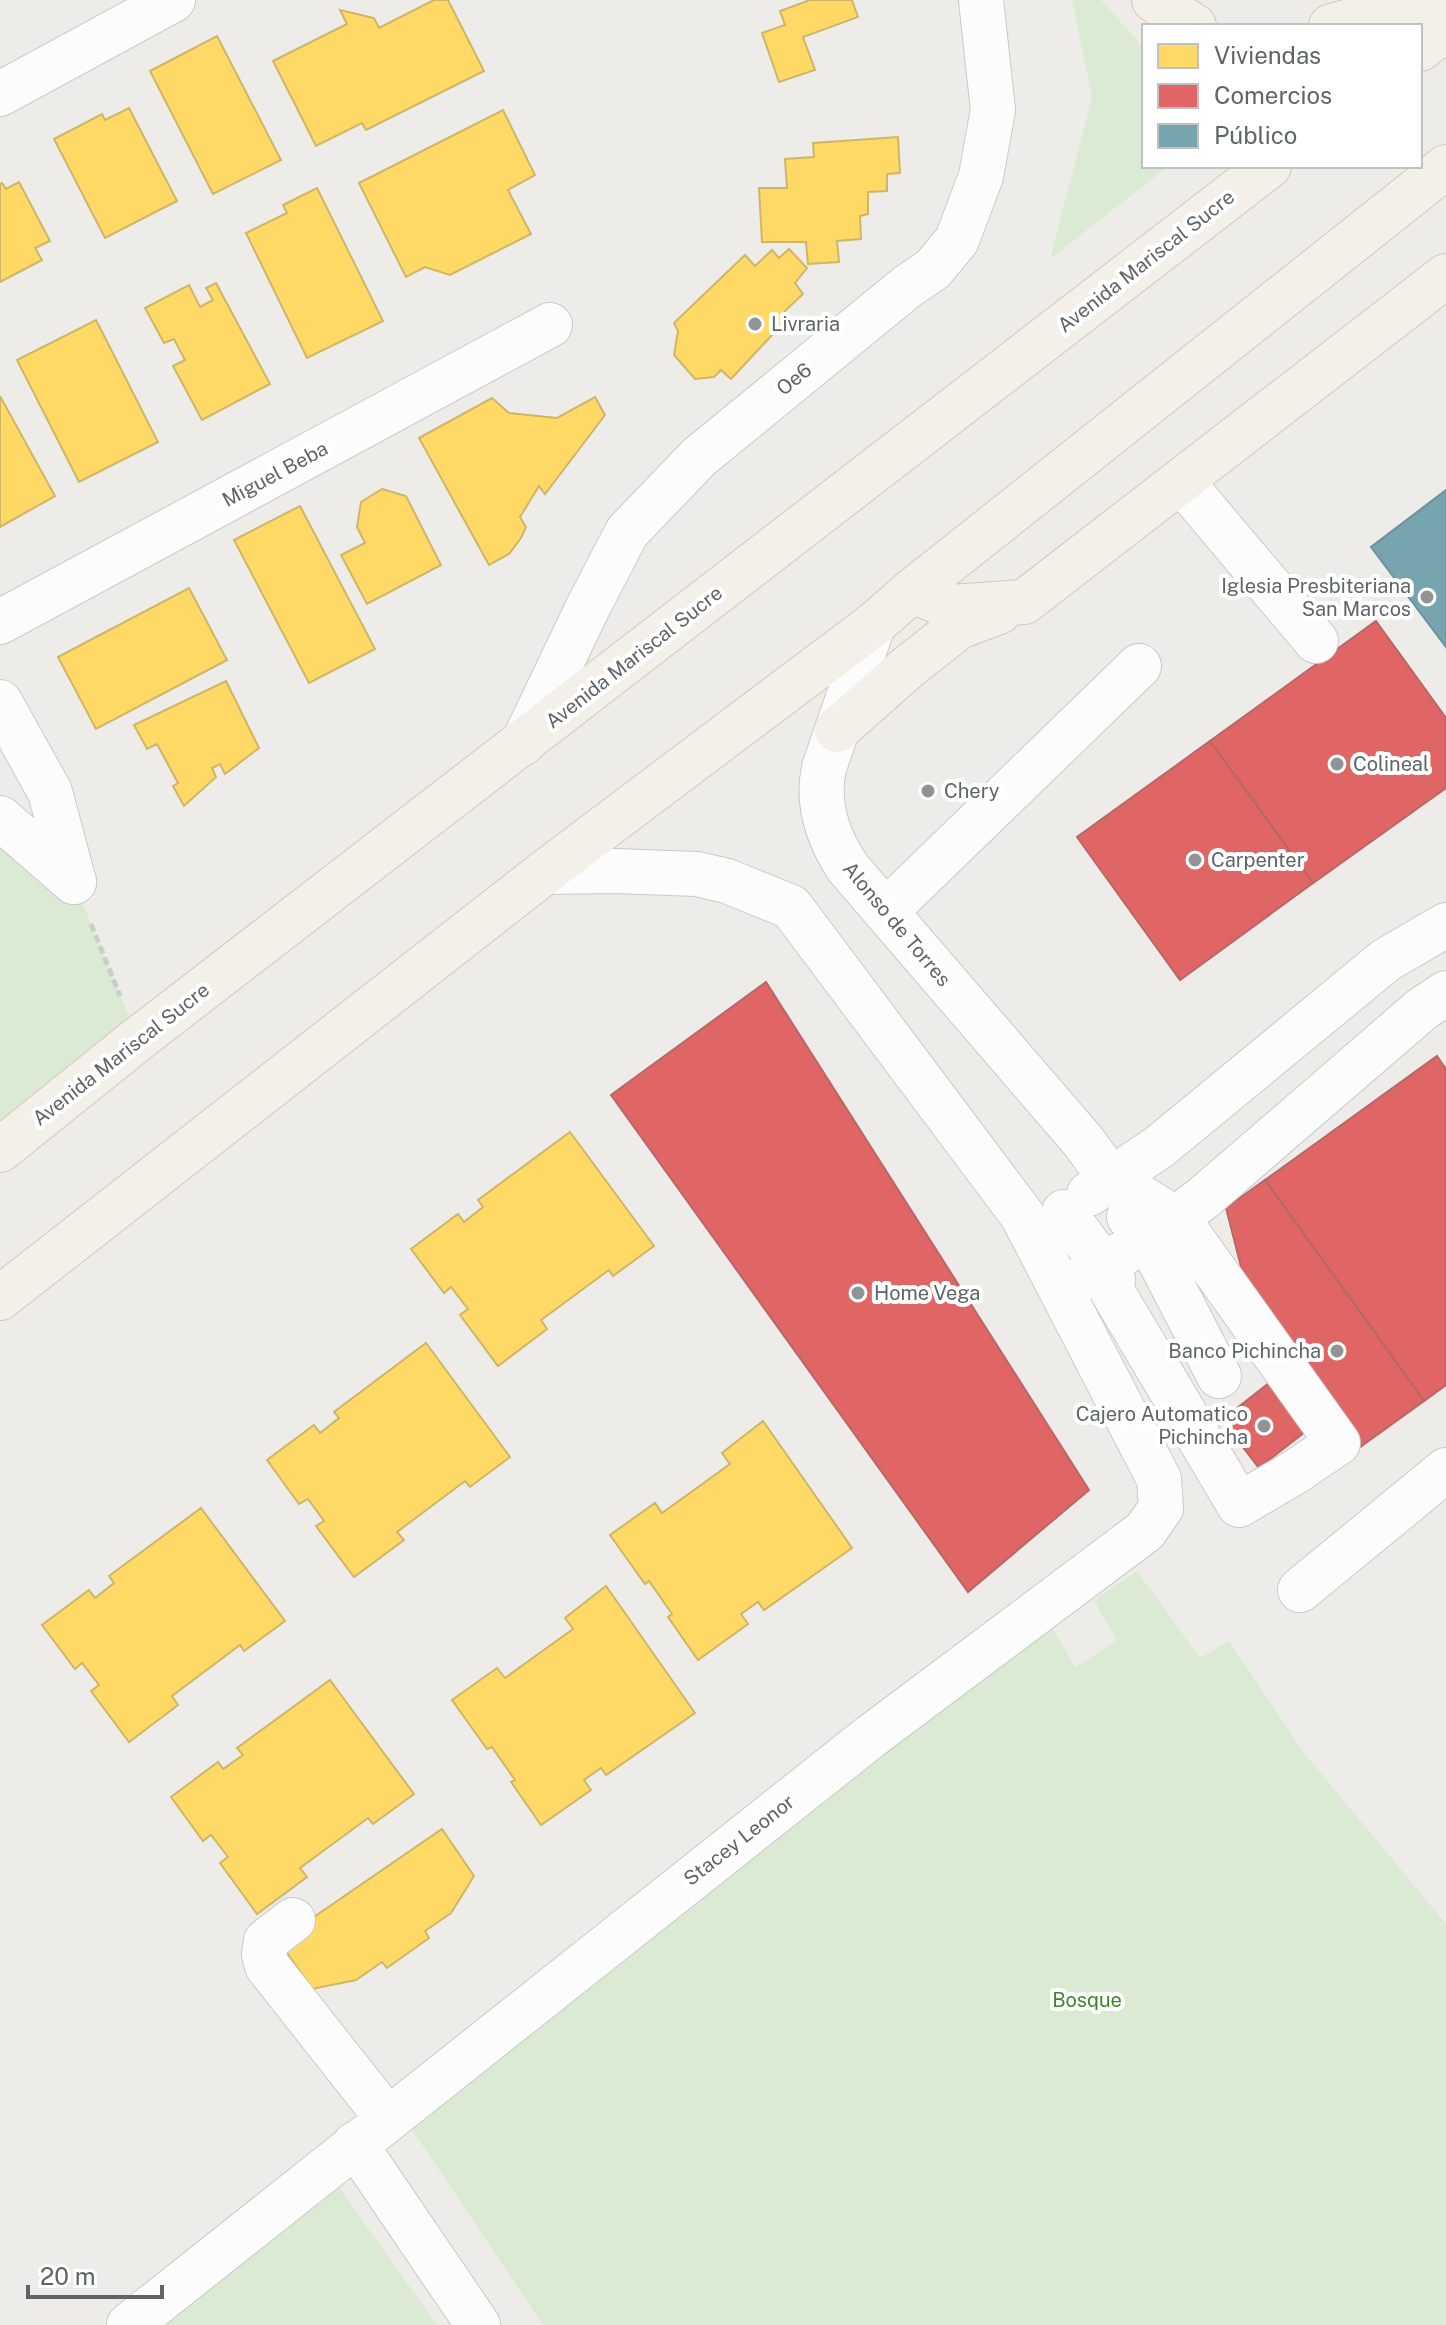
<svg xmlns="http://www.w3.org/2000/svg" width="1446" height="2325" font-family="'Public Sans',sans-serif">
<rect width="100%" height="100%" fill="#eeece9"/>
<!-- green -->
<g fill="#dbebd3">
<path d="M 1072,0 L 1101,0 L 1144,48 L 1144,166 L 1169,166 L 1050,259 L 1092,97 Z"/>
<path d="M 0,818 L 74,882 L 138,1039 L 0,1147 Z"/>
<path d="M 1137,1571 L 1200,1658 L 1229,1641 L 1305,1754 L 1446,1924 L 1446,2325 L 543,2325 L 400,2112 L 1049,1624 L 1076,1667 L 1117,1640 L 1094,1600 Z"/>
<path d="M 338,2186 L 437,2325 L 134,2325 Z"/>
</g>
<!-- homes -->
<g fill="#ffd966" stroke="#cfb667" stroke-width="2">
<path d="M 434,0 L 448,0 L 484,71 L 366,130 L 362,123 L 316,146 L 273,61 L 347,24 L 340,10 L 374,18 L 379,28 Z"/>
<path d="M 810,0 L 852,0 L 858,17 L 803,37 L 815,70 L 779,82 L 762,33 L 785,25 L 780,11 Z"/>
<path d="M 217,36 L 281,160 L 213,194 L 150,71 Z"/>
<path d="M 129,108 L 177,201 L 105,238 L 54,139 L 102,114 L 105,120 Z"/>
<path d="M 503,110 L 535,175 L 508,190 L 531,234 L 450,275 L 425,267 L 406,277 L 359,183 Z"/>
<path d="M 898,137 L 900,173 L 887,174 L 887,191 L 868,192 L 868,214 L 860,216 L 861,239 L 837,241 L 839,262 L 808,264 L 806,242 L 762,242 L 759,188 L 787,188 L 785,159 L 814,157 L 813,143 Z"/>
<path d="M 19,182 L 50,241 L 35,248 L 42,260 L 0,282 L 0,184 L 2,183 L 6,189 Z"/>
<path d="M 317,188 L 383,321 L 307,358 L 246,233 L 287,213 L 283,205 Z"/>
<path d="M 789,249 L 807,268 L 795,283 L 803,294 L 785,311 L 785,321 L 731,379 L 721,370 L 714,377 L 695,379 L 674,355 L 678,331 L 674,323 L 745,255 L 755,266 L 772,250 L 779,258 Z"/>
<path d="M 216,283 L 270,384 L 202,420 L 173,366 L 185,360 L 174,339 L 164,343 L 145,308 L 189,285 L 200,307 L 213,300 L 206,288 Z"/>
<path d="M 96,320 L 158,442 L 79,482 L 17,360 Z"/>
<path d="M 0,396 L 55,496 L 0,527 Z"/>
<path d="M 595,397 L 605,415 L 545,494 L 539,486 L 520,517 L 526,527 L 521,538 L 509,554 L 489,565 L 419,438 L 492,398 L 509,413 L 557,418 Z"/>
<path d="M 382,489 L 406,496 L 441,565 L 367,604 L 341,555 L 365,543 L 357,527 L 361,502 Z"/>
<path d="M 300,506 L 375,649 L 309,683 L 234,540 Z"/>
<path d="M 189,588 L 227,660 L 96,729 L 58,657 Z"/>
<path d="M 226,681 L 259,748 L 225,774 L 220,764 L 212,768 L 216,777 L 184,806 L 173,786 L 178,783 L 157,744 L 147,749 L 134,725 Z"/>
<path d="M 570,1132 L 654,1246 L 613,1276 L 609,1270 L 541,1320 L 547,1329 L 498,1366 L 460,1315 L 468,1309 L 451,1287 L 444,1293 L 411,1249 L 458,1214 L 464,1222 L 483,1207 L 478,1200 Z"/>
<path d="M 426,1343 L 510,1457 L 470,1487 L 465,1481 L 397,1532 L 404,1540 L 354,1577 L 316,1526 L 324,1521 L 308,1499 L 299,1504 L 267,1460 L 314,1425 L 320,1433 L 339,1418 L 334,1412 Z"/>
<path d="M 763,1421 L 852,1548 L 764,1610 L 758,1602 L 741,1614 L 748,1624 L 698,1660 L 668,1617 L 672,1614 L 649,1581 L 645,1584 L 610,1535 L 655,1503 L 662,1513 L 730,1464 L 722,1453 Z"/>
<path d="M 201,1508 L 285,1621 L 244,1651 L 240,1645 L 172,1696 L 178,1705 L 129,1742 L 91,1691 L 99,1685 L 82,1663 L 75,1669 L 42,1625 L 89,1590 L 95,1598 L 114,1583 L 109,1576 Z"/>
<path d="M 606,1586 L 695,1713 L 606,1775 L 601,1768 L 584,1780 L 591,1790 L 541,1825 L 511,1782 L 515,1780 L 492,1747 L 487,1749 L 452,1700 L 497,1668 L 505,1678 L 573,1629 L 565,1618 Z"/>
<path d="M 330,1680 L 414,1794 L 373,1824 L 368,1818 L 300,1868 L 307,1877 L 257,1914 L 220,1863 L 228,1857 L 211,1835 L 203,1841 L 171,1797 L 218,1762 L 223,1769 L 243,1755 L 237,1748 Z"/>
<path d="M 442,1829 L 474,1876 L 451,1913 L 425,1931 L 429,1938 L 387,1968 L 382,1962 L 356,1980 L 312,1989 L 279,1941 Z"/>
</g>
<!-- shops -->
<g fill="#e06666" stroke="#b96667" stroke-width="2">
<path d="M 1376,621 L 1446,718 L 1446,788 L 1313,883 L 1210,741 Z"/>
<path d="M 1210,741 L 1313,883 L 1180,980 L 1077,837 Z"/>
<path d="M 766,982 L 1089,1490 L 968,1592 L 611,1095 Z"/>
<path d="M 1437,1056 L 1446,1069 L 1446,1385 L 1424,1401 L 1265,1180 Z"/>
<path d="M 1265,1180 L 1424,1401 L 1356,1450 L 1250,1302 L 1226,1208 Z"/>
<path d="M 1269,1383 L 1306,1431 L 1259,1468 L 1222,1420 Z"/>
</g>
<!-- public -->
<path fill="#76a5af" stroke="#6f929a" stroke-width="2" d="M 1446,490 L 1446,647 L 1371,547 Z"/>
<g fill="none" stroke-linecap="round" stroke-linejoin="round">
<defs>
<g id="minor">
<path d="M 0,94 L 173,0"/>
<path d="M 1182,482 L 1316,641"/>
<path d="M 0,622 L 550,325"/>
<path d="M 873,625 L 824,768 C 816,805 828,838 848,868 L 1083,1141 L 1110,1178 L 1176,1219 L 1188,1233 L 1338,1443 L 1295,1472 L 1239,1505 L 1112,1291 L 1113,1279 L 1064,1212"/>
<path d="M 0,702 L 50,792 L 74,882"/>
<path d="M 523,743 L 588,607 L 627,532 L 699,457 L 908,286 L 933,269 L 957,240 L 981,176 L 993,110 L 981,0"/>
<path d="M 0,818 L 74,882"/>
<path d="M 886,911 L 1139,666"/>
<path d="M 1089,1194 L 1159,1147 L 1386,960 L 1446,925"/>
<path d="M 1129,1217 L 1148,1238 L 1219,1376"/>
<path d="M 1081,1279 L 1148,1238 L 1202,1199 L 1422,1009 L 1446,993"/>
<path d="M 1300,1590 L 1446,1470"/>
<path d="M 293,1920 L 266,1941 L 264,1954 L 267,1966 L 387,2118"/>
<path d="M 355,2144 L 478,2325"/>
<path d="M 129,2325 L 870,1737 L 1145,1531 L 1161,1508 L 1159,1479 L 1022,1215 L 791,907 L 727,881 L 697,874 L 615,871 L 545,872"/>
</g>
<g id="major">
<path d="M 1154,0 L 1194,26"/>
<path d="M 1331,26 L 1431,0"/>
<path d="M 1420,49 L 1446,29"/>
<path d="M 912,591 L 951,607 L 1024,602 L 1446,276"/>
<path d="M 837,730 L 907,668 L 959,627 L 999,612"/>
<path d="M 0,1150 L 138,1039 L 1269,166"/>
<path d="M 0,1298 L 545,872 L 873,625 L 912,591 L 1446,167"/>
</g>
</defs>
<!-- minor casing -->
<use href="#minor" stroke="#cacaca" stroke-width="46"/>
<!-- major casing -->
<use href="#major" stroke="#d8c7b5" stroke-width="46"/>
<!-- path -->
<path stroke="#c8cfca" stroke-width="5" stroke-dasharray="8 4" stroke-linecap="butt" d="M 91,924 L 120,996"/>
<!-- minor -->
<use href="#minor" stroke="#fcfcfc" stroke-width="44"/>
<!-- major -->
<use href="#major" stroke="#f3efe9" stroke-width="44"/>
</g>
<!-- markers -->
<g fill="#909495" stroke="#fff" stroke-width="3">
<circle cx="755" cy="324" r="8"/>
<circle cx="1427" cy="597" r="8"/>
<circle cx="1337" cy="764" r="8"/>
<circle cx="928" cy="791" r="8"/>
<circle cx="1195" cy="860" r="8"/>
<circle cx="858" cy="1293" r="8"/>
<circle cx="1337" cy="1351" r="8"/>
<circle cx="1264" cy="1426" r="8"/>
</g>
<g text-anchor="middle" stroke-width="8" stroke-linejoin="round" paint-order="stroke">
<!-- street labels -->
<g font-size="20" fill="#5e6568" stroke="#fff">
<text transform="translate(1146 261) rotate(-38)" y="7">Avenida Mariscal Sucre</text>
<text transform="translate(794 379) rotate(-39)" y="7">Oe6</text>
<text transform="translate(275 474) rotate(-28)" y="7">Miguel Beba</text>
<text transform="translate(634 657) rotate(-38)" y="7">Avenida Mariscal Sucre</text>
<text transform="translate(897 924) rotate(50)" y="7">Alonso de Torres</text>
<text transform="translate(121 1054) rotate(-38)" y="7">Avenida Mariscal Sucre</text>
<text transform="translate(739 1840) rotate(-38)" y="7">Stacey Leonor</text>
</g>
<!-- poi labels -->
<g font-size="20" fill="#5e6568" stroke="#fff" text-anchor="start">
<text x="771" y="331">Livraria</text>
<text x="1411" y="593" text-anchor="end">Iglesia Presbiteriana<tspan x="1411" dy="23">San Marcos</tspan></text>
<text x="1353" y="771">Colineal</text>
<text x="944" y="798">Chery</text>
<text x="1211" y="867">Carpenter</text>
<text x="874" y="1300">Home Vega</text>
<text x="1321" y="1358" text-anchor="end">Banco Pichincha</text>
<text x="1248" y="1421" text-anchor="end">Cajero Automatico<tspan x="1248" dy="23">Pichincha</tspan></text>
</g>
<!-- park labels -->
<g font-size="20" fill="#3e862e" stroke="#fff">
<text x="1087" y="2007">Bosque</text>
</g>
</g>
<!-- legend -->
<rect x="1142" y="24" width="280" height="144" fill="#ffffff" stroke="#bfc1c3" stroke-width="2"/>
<rect x="1158" y="44" width="40" height="24" fill="#ffd966" stroke="#bfc1c3" stroke-width="2"/>
<text x="1214" y="64" font-size="24" fill="#5e6568">Viviendas</text>
<rect x="1158" y="84" width="40" height="24" fill="#e06666" stroke="#bfc1c3" stroke-width="2"/>
<text x="1214" y="104" font-size="24" fill="#5e6568">Comercios</text>
<rect x="1158" y="124" width="40" height="24" fill="#76a5af" stroke="#bfc1c3" stroke-width="2"/>
<text x="1214" y="144" font-size="24" fill="#5e6568">Público</text>
<!-- scale -->
<path d="M28 2285v12h134v-12" fill="none" stroke="#5e6568" stroke-width="4"/>
<text x="40" y="2285" font-size="24" fill="#5e6568" stroke="#ffffff" stroke-width="6" paint-order="stroke">20 m</text>
</svg>
